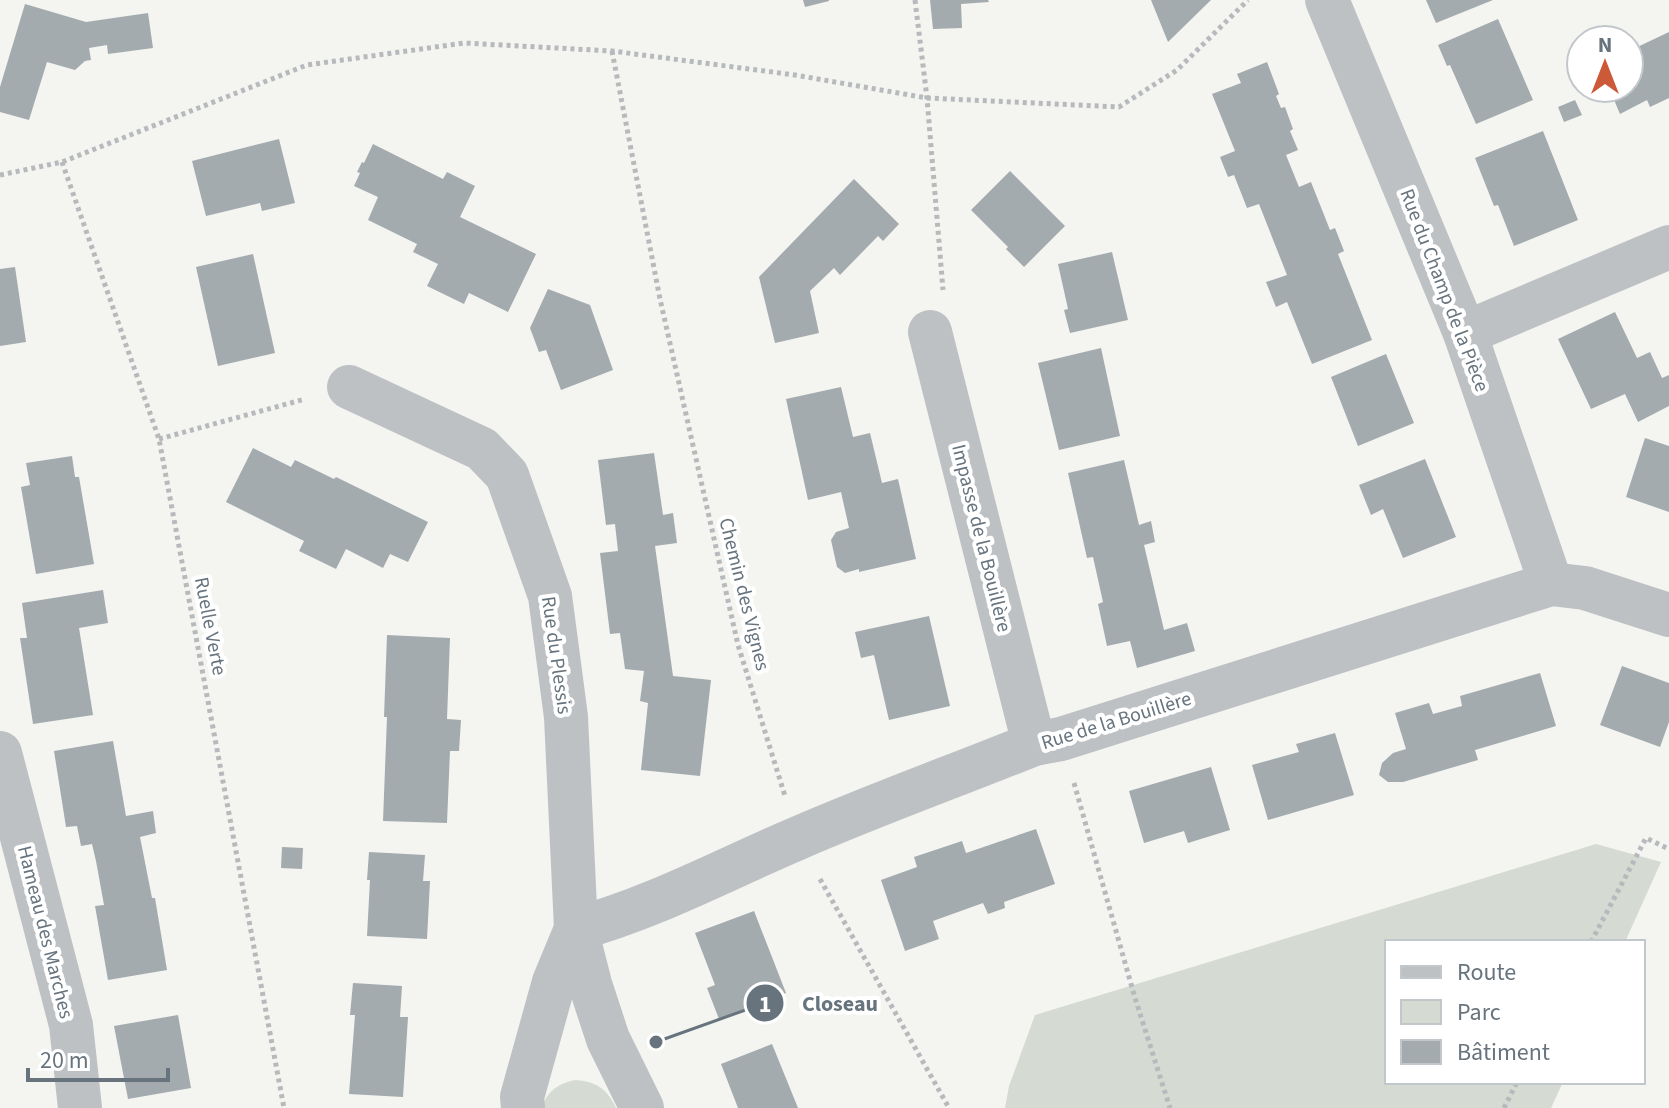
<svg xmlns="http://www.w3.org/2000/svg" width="1669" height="1108" font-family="'Source Sans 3',sans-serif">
<rect width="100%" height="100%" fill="#f4f4f1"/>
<!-- green -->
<g fill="#d5dad3">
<path d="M 1596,844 L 1661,862 L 1625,942 L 1387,942 L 1387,1082 L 1563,1082 L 1551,1108 L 1005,1108 L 1009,1086 L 1035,1015 Z"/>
<path d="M 576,1080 C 597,1082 607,1089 616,1108 L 541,1108 C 548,1091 558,1083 576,1080 Z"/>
</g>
<!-- building -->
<g fill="#a3abaf">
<path d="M 803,0 L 829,0 L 829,1 L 805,7 Z"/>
<path d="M 930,0 L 988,0 L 989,2 L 961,4 L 962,28 L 933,29 Z"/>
<path d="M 1151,0 L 1211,0 L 1168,42 Z"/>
<path d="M 1426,0 L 1493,0 L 1436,23 Z"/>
<path d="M 25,4 L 86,22 L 148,13 L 153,48 L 108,54 L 107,45 L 89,48 L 91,60 L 85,61 L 75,70 L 47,62 L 29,120 L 0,112 L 0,87 Z"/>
<path d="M 1498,19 L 1533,100 L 1476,124 L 1450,65 L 1447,66 L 1438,45 Z"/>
<path d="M 1669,32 L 1669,98 L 1650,107 L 1647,100 L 1620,114 L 1609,88 L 1629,88 L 1629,51 Z"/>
<path d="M 1267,62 L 1279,94 L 1276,96 L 1281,108 L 1285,107 L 1293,129 L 1290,131 L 1298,150 L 1286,155 L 1299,187 L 1311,182 L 1330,230 L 1335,228 L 1344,251 L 1338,254 L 1372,340 L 1312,364 L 1287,302 L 1276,307 L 1266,282 L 1287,275 L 1259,204 L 1247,208 L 1234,175 L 1228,177 L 1220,157 L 1235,151 L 1212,94 L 1241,83 L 1237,74 Z"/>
<path d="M 1575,100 L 1582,115 L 1564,122 L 1558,107 Z"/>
<path d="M 1543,131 L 1578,220 L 1514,246 L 1498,205 L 1494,206 L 1475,158 Z"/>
<path d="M 279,139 L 295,203 L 262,211 L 260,203 L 206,216 L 192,161 Z"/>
<path d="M 373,144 L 443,179 L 447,172 L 475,186 L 460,217 L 536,254 L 508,312 L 469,293 L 464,304 L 427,286 L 438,264 L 413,252 L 417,244 L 368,220 L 378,197 L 354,186 L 360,173 L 357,172 L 362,162 L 364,163 Z"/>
<path d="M 1010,171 L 1065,226 L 1024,267 L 1006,249 L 1008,247 L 971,210 Z"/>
<path d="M 854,179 L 899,224 L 883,241 L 878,236 L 840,275 L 834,268 L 810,291 L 819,333 L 775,343 L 759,277 Z"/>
<path d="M 1112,252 L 1128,320 L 1070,333 L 1064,310 L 1068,309 L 1058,264 Z"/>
<path d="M 253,254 L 275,353 L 218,366 L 196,267 Z"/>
<path d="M 15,267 L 26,342 L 0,346 L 0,269 Z"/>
<path d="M 548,289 L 590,305 L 613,370 L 561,390 L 546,350 L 539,352 L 530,328 Z"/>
<path d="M 1615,312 L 1637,358 L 1650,352 L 1662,378 L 1669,375 L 1669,406 L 1638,422 L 1625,394 L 1591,409 L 1558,339 Z"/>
<path d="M 1101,348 L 1120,436 L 1059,450 L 1038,363 Z"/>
<path d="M 1386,354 L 1414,423 L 1358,446 L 1331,377 Z"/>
<path d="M 841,387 L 853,437 L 870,433 L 882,483 L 898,479 L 916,559 L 859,572 L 859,569 L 845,573 L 837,567 L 831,540 L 836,532 L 849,528 L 841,492 L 808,500 L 786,399 Z"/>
<path d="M 1645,438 L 1669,446 L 1669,512 L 1626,497 Z"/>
<path d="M 253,448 L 291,467 L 295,460 L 334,479 L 336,477 L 428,522 L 408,562 L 390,554 L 383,568 L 346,549 L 336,569 L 299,551 L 304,541 L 226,502 Z"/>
<path d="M 654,453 L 663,515 L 673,513 L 677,543 L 655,546 L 673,676 L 711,680 L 700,776 L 641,770 L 648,703 L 640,701 L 644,671 L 625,669 L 620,633 L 610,634 L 600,553 L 618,551 L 615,524 L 606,525 L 598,460 Z"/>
<path d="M 72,456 L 75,477 L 79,477 L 94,564 L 36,574 L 21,487 L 30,485 L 26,463 Z"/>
<path d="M 1425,459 L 1456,537 L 1403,558 L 1383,509 L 1371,515 L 1359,485 Z"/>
<path d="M 1124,460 L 1139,525 L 1151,521 L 1155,542 L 1144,545 L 1164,630 L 1187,623 L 1195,651 L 1137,668 L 1130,641 L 1107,646 L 1098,604 L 1103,602 L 1093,557 L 1087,558 L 1068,473 Z"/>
<path d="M 103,590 L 108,623 L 79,628 L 93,715 L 33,724 L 20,638 L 27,638 L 22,603 Z"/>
<path d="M 929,616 L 950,706 L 889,720 L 874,655 L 861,658 L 855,632 Z"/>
<path d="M 387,635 L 450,638 L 447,719 L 461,720 L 459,751 L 450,751 L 447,823 L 383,821 L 387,717 L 384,717 Z"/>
<path d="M 1622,666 L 1669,683 L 1669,722 L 1660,747 L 1600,725 Z"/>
<path d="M 1540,673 L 1556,726 L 1475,750 L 1478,760 L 1403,782 L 1388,782 L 1379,775 L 1382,763 L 1393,753 L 1406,749 L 1395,713 L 1429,703 L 1433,714 L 1462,706 L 1460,696 Z"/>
<path d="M 1335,733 L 1354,795 L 1268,820 L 1252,765 L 1299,752 L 1296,744 Z"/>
<path d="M 113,741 L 126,816 L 153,811 L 156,833 L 140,837 L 152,898 L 155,898 L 167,970 L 108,980 L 95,906 L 104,905 L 96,861 L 92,844 L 81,846 L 77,826 L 66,827 L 54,751 Z"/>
<path d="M 1211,767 L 1230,830 L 1188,843 L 1184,831 L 1144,843 L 1129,791 Z"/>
<path d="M 1036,829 L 1055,884 L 1004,902 L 1005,908 L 988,914 L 983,903 L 933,921 L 939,939 L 905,951 L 881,880 L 917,867 L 914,857 L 962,841 L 966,853 Z"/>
<path d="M 282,847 L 303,848 L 302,869 L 281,868 Z"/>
<path d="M 369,852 L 425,855 L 423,881 L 430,881 L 427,939 L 367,936 L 370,880 L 367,880 Z"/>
<path d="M 754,911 L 786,993 L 719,1019 L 707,988 L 715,985 L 695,933 Z"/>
<path d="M 353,983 L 402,986 L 400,1017 L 408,1017 L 403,1097 L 349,1094 L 355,1015 L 350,1015 Z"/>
<path d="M 178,1015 L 191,1088 L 128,1099 L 114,1026 Z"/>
<path d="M 772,1044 L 798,1108 L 738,1108 L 721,1064 Z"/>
</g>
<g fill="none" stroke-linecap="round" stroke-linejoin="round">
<!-- path -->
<g stroke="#b7babc" stroke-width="5" stroke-dasharray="4 4" stroke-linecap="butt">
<path d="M 915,0 L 927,98 L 943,290"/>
<path d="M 612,51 L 660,299 L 738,645 L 785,796"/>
<path d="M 62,162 L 159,439 L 284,1108"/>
<path d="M 0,175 L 62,162 L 307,65 L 464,43 L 612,51 L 795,75 L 927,98 L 1119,107 L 1177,70 L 1248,0"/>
<path d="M 159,439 L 305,399"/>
<path d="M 1074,783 L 1135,998 L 1170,1108"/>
<path d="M 820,879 L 949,1108"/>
<path d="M 1591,942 L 1646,838 L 1669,849"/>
<path d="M 1504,1108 L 1517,1082"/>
</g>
<!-- street -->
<g stroke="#bec1c4" stroke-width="44">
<path d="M 1327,0 L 1465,333 L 1551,584"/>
<path d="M 930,332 L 1034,744"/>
<path d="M 1465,333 L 1669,247"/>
<path d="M 349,387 L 482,449 L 507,475 L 550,596 L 566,717 L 576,929 L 590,984 L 608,1039 L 642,1108"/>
<path d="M 0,753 L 71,1025 L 80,1108"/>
<path d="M 576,929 C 653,908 723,870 796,839 C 874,805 955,776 1034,744 L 1061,739 L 1551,584 L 1585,588 L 1669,615"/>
<path d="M 523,1108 L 522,1097 L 554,982 L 576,929"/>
</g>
</g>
<g text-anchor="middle" stroke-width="8" stroke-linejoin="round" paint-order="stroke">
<!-- street labels -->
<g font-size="20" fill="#67747e" stroke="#fff">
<text transform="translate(1445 290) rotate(69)" y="7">Rue du Champ de la Pièce</text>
<text transform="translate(982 538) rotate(76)" y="7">Impasse de la Bouillère</text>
<text transform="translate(745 594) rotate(76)" y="7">Chemin des Vignes</text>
<text transform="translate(211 626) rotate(79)" y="7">Ruelle Verte</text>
<text transform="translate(557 655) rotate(82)" y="7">Rue du Plessis</text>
<text transform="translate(1116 720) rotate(-17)" y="7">Rue de la Bouillère</text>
<text transform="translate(46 932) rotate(76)" y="7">Hameau des Marches</text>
</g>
</g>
<!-- callouts -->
<path fill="none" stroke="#67747e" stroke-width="3" d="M656 1042L765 1003"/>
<g fill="#67747e" stroke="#fff" stroke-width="3">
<circle cx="656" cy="1042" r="8"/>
<circle cx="765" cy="1003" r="20"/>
</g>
<g font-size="24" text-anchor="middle" font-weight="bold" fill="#fff">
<text x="765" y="1012">1</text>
</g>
<g font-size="22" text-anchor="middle" font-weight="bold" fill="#67747e" stroke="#fff" stroke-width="8" stroke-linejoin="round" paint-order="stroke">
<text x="840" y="1011">Closeau</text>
</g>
<!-- legend -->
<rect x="1385" y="940" width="260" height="144" fill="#ffffff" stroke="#c2c7cb" stroke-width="2"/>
<rect x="1401" y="966" width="40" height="12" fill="#bec1c4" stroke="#c2c7cb" stroke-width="2"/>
<text x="1457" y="980" font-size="24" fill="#67747e">Route</text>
<rect x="1401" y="1000" width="40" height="24" fill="#d5dad3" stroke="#c2c7cb" stroke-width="2"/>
<text x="1457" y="1020" font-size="24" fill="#67747e">Parc</text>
<rect x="1401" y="1040" width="40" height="24" fill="#a3abaf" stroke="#c2c7cb" stroke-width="2"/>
<text x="1457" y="1060" font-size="24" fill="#67747e">Bâtiment</text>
<!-- north arrow -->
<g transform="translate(1605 64)"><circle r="38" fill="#ffffff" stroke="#c2c7cb" stroke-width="2"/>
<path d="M0-6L14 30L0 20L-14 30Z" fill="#cc5a39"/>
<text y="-12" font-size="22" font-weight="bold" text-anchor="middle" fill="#67747e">N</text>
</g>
<!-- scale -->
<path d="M28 1068v12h140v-12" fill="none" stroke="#67747e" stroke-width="4"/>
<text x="40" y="1068" font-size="24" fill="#67747e" stroke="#ffffff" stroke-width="6" paint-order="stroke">20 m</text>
</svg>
